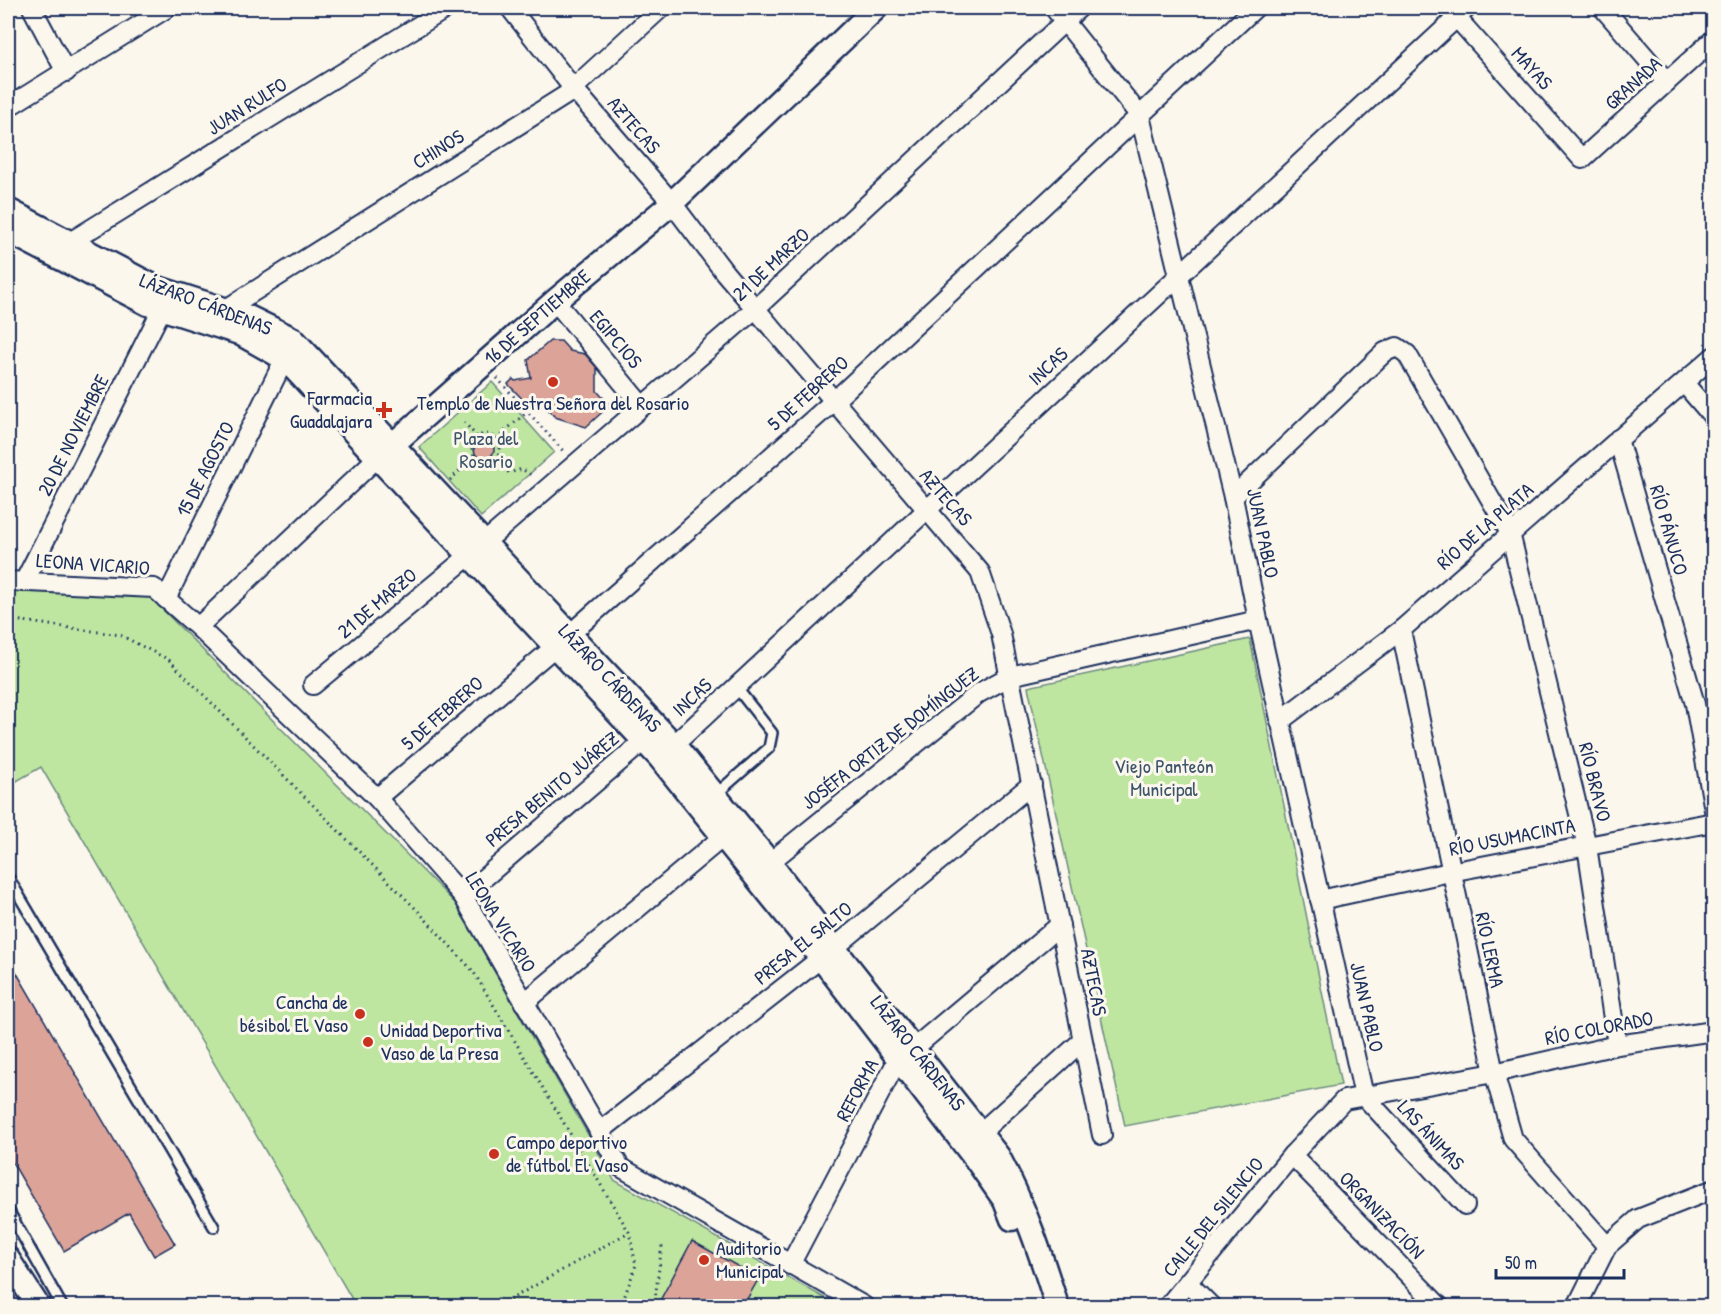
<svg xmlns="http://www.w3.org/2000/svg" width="1721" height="1314" font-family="'Patrick Hand',sans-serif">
<rect width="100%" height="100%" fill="#fbf7ec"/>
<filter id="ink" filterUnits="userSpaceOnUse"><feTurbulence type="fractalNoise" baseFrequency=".0167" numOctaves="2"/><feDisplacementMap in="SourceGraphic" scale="12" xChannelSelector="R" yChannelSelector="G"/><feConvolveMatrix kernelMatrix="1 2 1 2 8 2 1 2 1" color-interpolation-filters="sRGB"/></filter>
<g filter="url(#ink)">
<!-- green -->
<g fill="#bfe6a1" stroke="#6d8a80" stroke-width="1.5">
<path d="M 492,382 L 554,452 L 481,517 L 419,447 Z"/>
<path d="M 8,586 L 149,596 L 455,903 L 614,1180 L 839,1306 L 356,1306 L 41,767 L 8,786 Z"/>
<path d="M 1250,639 L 1341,1085 L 1125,1126 L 1028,687 Z"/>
</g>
<!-- building -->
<g fill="#dca399" stroke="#1b2f5e" stroke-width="1.5">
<path d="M 550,341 L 561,341 L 570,351 L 585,354 L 597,368 L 597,391 L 610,405 L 586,427 L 555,417 L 537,398 L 529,406 L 508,384 L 513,379 L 515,381 L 531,378 L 528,360 Z"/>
<circle cx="484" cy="449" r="10"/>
<path d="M 8,958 L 175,1244 L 154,1256 L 129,1213 L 64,1251 L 8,1155 Z"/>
<path d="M 692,1241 L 759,1278 L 743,1306 L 657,1306 Z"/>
</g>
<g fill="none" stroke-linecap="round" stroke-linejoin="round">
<defs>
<g id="service">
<path d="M 715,795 L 769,748 L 772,733 L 736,687"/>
<path d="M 8,877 L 214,1227"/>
<path d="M 8,1210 L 62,1306"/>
</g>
<g id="minor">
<path d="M 32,8 L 66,72"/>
<path d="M 510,8 L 573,88 L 672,203 L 725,273 L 980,572 L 1001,634 L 1102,1135"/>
<path d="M 1054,8 L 1140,116 L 1233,497 L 1258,620 L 1364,1096 L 1465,1205"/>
<path d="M 1448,8 L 1582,159 L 1714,39"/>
<path d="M 1603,8 L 1667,82"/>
<path d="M 8,107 L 167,8"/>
<path d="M 62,247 L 447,8"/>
<path d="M 555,301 L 642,406"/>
<path d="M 218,314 L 566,95 L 661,8"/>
<path d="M 1684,383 L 1714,418"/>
<path d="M 1618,439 L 1695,704 L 1714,810"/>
<path d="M 1233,497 L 1385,352 L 1397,347 L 1407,354 L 1510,533 L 1587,846 L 1617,1045"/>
<path d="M 8,581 L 154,588 L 198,627 L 377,798 L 463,896 L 620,1167 L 864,1306"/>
<path d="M 24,582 L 168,297"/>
<path d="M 166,599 L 290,348"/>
<path d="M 198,627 L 378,457"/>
<path d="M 1401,630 L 1494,1073 L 1513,1139 L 1607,1246"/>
<path d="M 313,685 L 470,555 L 755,309 L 1079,8"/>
<path d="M 1280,721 L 1401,630 L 1714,356"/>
<path d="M 664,754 L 1467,8"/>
<path d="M 377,798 L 570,634 L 834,401 L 1255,8"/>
<path d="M 760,870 L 979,693 L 1010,676 L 1258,620"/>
<path d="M 463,896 L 653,733"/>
<path d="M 1320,900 L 1450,872 L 1714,822"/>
<path d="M 524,1003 L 724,836"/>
<path d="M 599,1132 L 834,948 L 1032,784"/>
<path d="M 970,1142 L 1082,1041"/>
<path d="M 1292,1155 L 1439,1306"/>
<path d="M 790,1265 L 898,1059 L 914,1048 L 1060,925"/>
<path d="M 1188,1283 L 1211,1306"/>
<path d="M 1168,1306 L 1292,1155 L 1344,1100 L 1494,1073 L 1617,1045 L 1714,1031"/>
<path d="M 1577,1306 L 1607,1246 L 1638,1219 L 1714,1189"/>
</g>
<g id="tertiary">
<path d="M 8,210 L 155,287 L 246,316 L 293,339 L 674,745 L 770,863 L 834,948 L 998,1156 C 1025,1207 1040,1252 1057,1306"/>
<path d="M 8,231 L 148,304 L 239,333 L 285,359 L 660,758 L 821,958 L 977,1161 L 1005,1201 L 1012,1219"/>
<path d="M 382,454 L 555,301 L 672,203 L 876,8"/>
<path d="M 8,1259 L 38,1306"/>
</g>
</defs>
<!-- service casing -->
<use href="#service" stroke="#1b2f5e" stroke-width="14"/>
<!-- minor casing -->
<use href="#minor" stroke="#1b2f5e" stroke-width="22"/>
<!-- tertiary casing -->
<use href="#tertiary" stroke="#1b2f5e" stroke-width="27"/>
<!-- path -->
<g stroke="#1b2f5e" stroke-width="3" stroke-dasharray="1.5 4.5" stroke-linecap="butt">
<path d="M 497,378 L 565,453"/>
<path d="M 464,422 L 477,437"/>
<circle cx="486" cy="448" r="14"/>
<path d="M 496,439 L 527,412"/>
<path d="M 496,458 L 509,473 L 522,469 L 534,477"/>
<path d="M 450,480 L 475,456"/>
<path d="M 8,619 L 120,635 L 169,660 L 417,910 L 473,971 L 629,1232 L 636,1265 L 621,1306"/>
<path d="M 499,1306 L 629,1232"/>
<path d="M 651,1306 L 655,1299 L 662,1245"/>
</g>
<!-- service -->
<use href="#service" stroke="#fbf7ec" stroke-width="9"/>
<!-- minor -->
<use href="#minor" stroke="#fbf7ec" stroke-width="18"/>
<!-- tertiary -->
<use href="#tertiary" stroke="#fbf7ec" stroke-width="22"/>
</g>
</g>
<!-- markers -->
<g fill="#c8321e" stroke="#fbf7ec" stroke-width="2">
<circle cx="553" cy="382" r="6"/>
<path d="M381 401h6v6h6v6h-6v6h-6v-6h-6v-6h6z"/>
<circle cx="360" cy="1014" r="6"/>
<circle cx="368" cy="1042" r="6"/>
<circle cx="494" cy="1154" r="6"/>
<circle cx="704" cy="1260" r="6"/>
</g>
<g text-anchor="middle" stroke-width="6" stroke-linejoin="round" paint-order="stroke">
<!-- street labels -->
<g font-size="20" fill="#1b2f5e" stroke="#fbf7ec">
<text transform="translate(1532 68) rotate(48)" y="7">MAYAS</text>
<text transform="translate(1633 83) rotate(-42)" y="7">GRANADA</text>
<text transform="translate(247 106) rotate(-32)" y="7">JUAN RULFO</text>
<text transform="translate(634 125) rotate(49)" y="7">AZTECAS</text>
<text transform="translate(438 149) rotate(-32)" y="7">CHINOS</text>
<text transform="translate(771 264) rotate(-43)" y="7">21 DE MARZO</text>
<text transform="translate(206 304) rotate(21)" y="7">LÁZARO CÁRDENAS</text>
<text transform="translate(537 317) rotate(-41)" y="7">16 DE SEPTIEMBRE</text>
<text transform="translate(616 339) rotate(50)" y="7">EGIPCIOS</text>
<text transform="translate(1048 366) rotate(-43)" y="7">INCAS</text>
<text transform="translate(808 393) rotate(-42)" y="7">5 DE FEBRERO</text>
<text transform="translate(73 435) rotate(-63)" y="7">20 DE NOVIEMBRE</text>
<text transform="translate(205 469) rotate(-63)" y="7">15 DE AGOSTO</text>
<text transform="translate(946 497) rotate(49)" y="7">AZTECAS</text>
<text transform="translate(1485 526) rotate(-41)" y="7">RÍO DE LA PLATA</text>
<text transform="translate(1669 530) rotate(74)" y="7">RÍO PÁNUCO</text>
<text transform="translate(1263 533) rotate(78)" y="7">JUAN PABLO</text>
<text transform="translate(93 564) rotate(4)" y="7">LEONA VICARIO</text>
<text transform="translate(377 603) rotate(-40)" y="7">21 DE MARZO</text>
<text transform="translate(610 678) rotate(47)" y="7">LÁZARO CÁRDENAS</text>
<text transform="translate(692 697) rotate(-43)" y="7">INCAS</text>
<text transform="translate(442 713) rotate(-41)" y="7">5 DE FEBRERO</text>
<text transform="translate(890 738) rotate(-38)" y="7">JOSÉFA ORTIZ DE DOMÍNGUEZ</text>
<text transform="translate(1595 782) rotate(76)" y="7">RÍO BRAVO</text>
<text transform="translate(552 789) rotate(-40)" y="7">PRESA BENITO JUÁREZ</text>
<text transform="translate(1512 837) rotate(-11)" y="7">RÍO USUMACINTA</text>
<text transform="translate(501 922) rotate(58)" y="7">LEONA VICARIO</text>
<text transform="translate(803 943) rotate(-39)" y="7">PRESA EL SALTO</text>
<text transform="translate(1490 950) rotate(78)" y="7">RÍO LERMA</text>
<text transform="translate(1094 982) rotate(79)" y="7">AZTECAS</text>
<text transform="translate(1367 1007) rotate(77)" y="7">JUAN PABLO</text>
<text transform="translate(1599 1028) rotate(-11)" y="7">RÍO COLORADO</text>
<text transform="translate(918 1053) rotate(52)" y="7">LÁZARO CÁRDENAS</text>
<text transform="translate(857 1090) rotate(-62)" y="7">REFORMA</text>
<text transform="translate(1431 1135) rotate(47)" y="7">LAS ÁNIMAS</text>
<text transform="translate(1382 1215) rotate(46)" y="7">ORGANIZACIÓN</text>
<text transform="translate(1213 1217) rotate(-51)" y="7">CALLE DEL SILENCIO</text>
</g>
<!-- poi labels -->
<g font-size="20" fill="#1b2f5e" stroke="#fbf7ec" text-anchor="start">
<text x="372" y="405" text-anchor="end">Farmacia<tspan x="372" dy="23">Guadalajara</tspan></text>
<text x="553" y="410" text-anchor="middle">Templo de Nuestra Señora del Rosario</text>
<text x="348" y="1009" text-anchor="end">Cancha de<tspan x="348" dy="23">bésibol El Vaso</tspan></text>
<text x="380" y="1037">Unidad Deportiva<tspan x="380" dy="23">Vaso de la Presa</tspan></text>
<text x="506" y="1149">Campo deportivo<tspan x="506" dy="23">de fútbol El Vaso</tspan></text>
<text x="716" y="1255">Auditorio<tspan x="716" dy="23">Municipal</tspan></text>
</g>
<!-- park labels -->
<g font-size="20" fill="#3c546b" stroke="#fbf7ec">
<text x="486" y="445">Plaza del<tspan x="486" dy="23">Rosario</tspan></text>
<text x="1164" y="773">Viejo Panteón<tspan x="1164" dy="23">Municipal</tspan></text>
</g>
</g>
<!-- margin -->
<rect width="1721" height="1314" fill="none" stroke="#fbf7ec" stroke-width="30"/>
<rect x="15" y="15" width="1691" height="1284" fill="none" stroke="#1b2f5e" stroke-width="2" filter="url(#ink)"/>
<!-- scale -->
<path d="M1496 1269v9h128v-9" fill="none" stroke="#1b2f5e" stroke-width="3"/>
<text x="1505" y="1269" font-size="18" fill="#1b2f5e" stroke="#fbf7ec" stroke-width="4.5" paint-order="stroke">50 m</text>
</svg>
